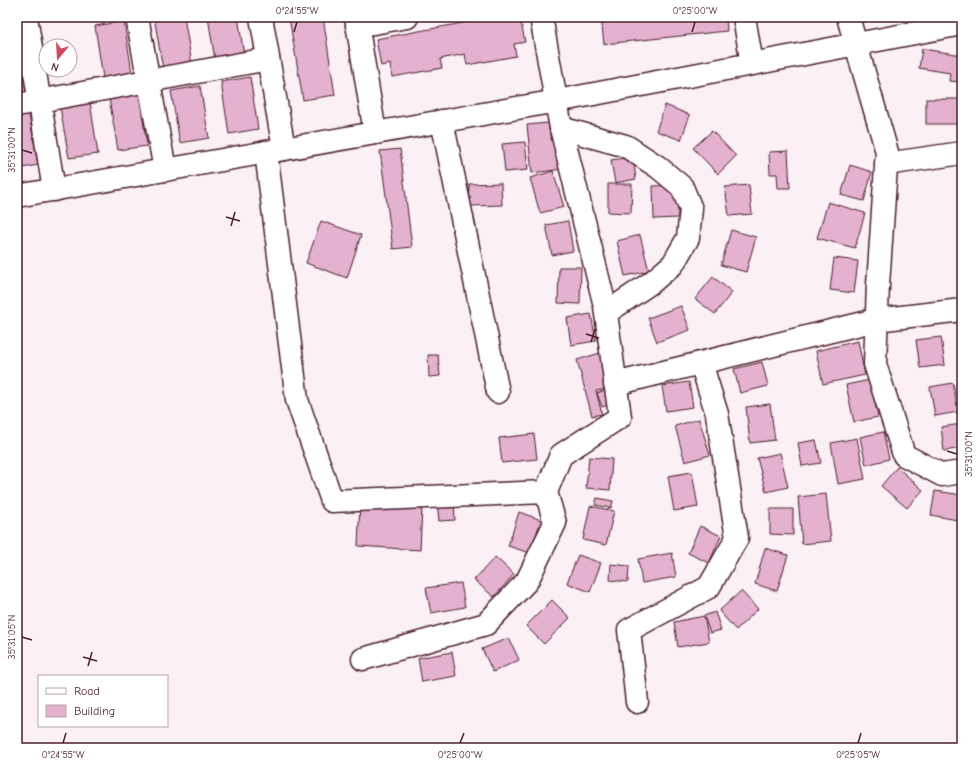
<svg xmlns="http://www.w3.org/2000/svg" width="979" height="765" font-family="'Comic Neue',sans-serif">
<rect width="100%" height="100%" fill="#faf0f5"/>
<filter id="ink" filterUnits="userSpaceOnUse"><feTurbulence type="fractalNoise" baseFrequency=".025" numOctaves="2"/><feDisplacementMap in="SourceGraphic" scale="8" xChannelSelector="R" yChannelSelector="G"/><feConvolveMatrix kernelMatrix="1 2 1 2 8 2 1 2 1" color-interpolation-filters="sRGB"/></filter>
<g filter="url(#ink)">
<!-- building -->
<g fill="#e4b2cf" stroke="#4a1f2b">
<path d="M 154,17 L 184,17 L 192,64 L 163,69 Z"/>
<path d="M 208,17 L 238,17 L 244,55 L 215,60 Z"/>
<path d="M 289,17 L 323,17 L 335,95 L 303,100 Z"/>
<path d="M 495,17 L 520,17 L 525,42 L 514,44 L 516,56 L 467,65 L 465,54 L 440,59 L 442,68 L 392,77 L 390,64 L 381,66 L 376,39 Z"/>
<path d="M 601,17 L 726,17 L 727,31 L 604,44 Z"/>
<path d="M 124,21 L 132,73 L 103,78 L 95,26 Z"/>
<path d="M 17,42 L 26,93 L 17,95 Z"/>
<path d="M 922,49 L 962,55 L 962,68 L 960,82 L 949,81 L 950,73 L 919,68 Z"/>
<path d="M 250,77 L 258,129 L 229,134 L 221,82 Z"/>
<path d="M 200,86 L 209,138 L 180,143 L 171,91 Z"/>
<path d="M 139,94 L 147,146 L 118,150 L 109,98 Z"/>
<rect x="926" y="99" width="35" height="25"/>
<path d="M 90,102 L 98,154 L 69,158 L 60,107 Z"/>
<path d="M 665,105 L 690,115 L 681,140 L 656,131 Z"/>
<path d="M 29,114 L 38,165 L 17,169 L 17,115 Z"/>
<path d="M 558,122 L 563,169 L 532,173 L 527,125 Z"/>
<path d="M 712,131 L 736,156 L 718,174 L 693,148 Z"/>
<path d="M 525,142 L 528,170 L 505,172 L 502,144 Z"/>
<path d="M 400,149 L 412,247 L 393,249 L 380,151 Z"/>
<path d="M 788,151 L 790,188 L 778,188 L 777,174 L 770,174 L 769,152 Z"/>
<path d="M 633,157 L 636,179 L 615,183 L 611,160 Z"/>
<path d="M 850,165 L 872,172 L 864,201 L 841,195 Z"/>
<path d="M 553,171 L 564,207 L 540,213 L 530,178 Z"/>
<path d="M 501,183 L 502,205 L 470,206 L 469,184 Z"/>
<path d="M 608,184 L 632,184 L 631,213 L 608,212 Z"/>
<path d="M 677,185 L 678,218 L 654,219 L 653,186 Z"/>
<path d="M 749,185 L 752,214 L 729,216 L 725,187 Z"/>
<path d="M 828,202 L 865,213 L 855,248 L 817,238 Z"/>
<path d="M 321,221 L 361,235 L 347,278 L 306,263 Z"/>
<path d="M 568,221 L 573,251 L 552,255 L 546,225 Z"/>
<path d="M 731,230 L 756,237 L 746,272 L 721,265 Z"/>
<path d="M 640,235 L 649,271 L 625,276 L 617,241 Z"/>
<path d="M 834,258 L 858,261 L 854,293 L 830,290 Z"/>
<path d="M 559,267 L 581,267 L 580,304 L 558,303 Z"/>
<path d="M 713,277 L 732,292 L 715,314 L 695,299 Z"/>
<path d="M 681,306 L 690,330 L 657,342 L 648,318 Z"/>
<path d="M 591,314 L 596,341 L 571,345 L 567,318 Z"/>
<path d="M 941,337 L 945,365 L 920,368 L 916,340 Z"/>
<path d="M 858,341 L 865,375 L 823,384 L 816,351 Z"/>
<path d="M 600,353 L 610,388 L 596,391 L 602,414 L 592,416 L 577,360 Z"/>
<path d="M 428,355 L 438,355 L 440,376 L 429,377 Z"/>
<path d="M 762,362 L 768,386 L 740,393 L 734,369 Z"/>
<path d="M 870,380 L 878,417 L 854,422 L 846,385 Z"/>
<path d="M 689,382 L 693,407 L 666,411 L 662,386 Z"/>
<path d="M 953,383 L 958,412 L 935,416 L 930,387 Z"/>
<path d="M 606,390 L 611,404 L 602,407 L 597,393 Z"/>
<path d="M 770,404 L 775,440 L 750,443 L 746,407 Z"/>
<path d="M 699,419 L 710,455 L 685,462 L 675,426 Z"/>
<path d="M 962,424 L 962,448 L 944,451 L 941,427 Z"/>
<path d="M 883,432 L 889,459 L 866,465 L 860,437 Z"/>
<path d="M 534,434 L 537,459 L 502,463 L 499,438 Z"/>
<path d="M 857,438 L 865,479 L 838,484 L 831,443 Z"/>
<path d="M 816,440 L 821,463 L 802,466 L 798,443 Z"/>
<path d="M 780,453 L 788,487 L 766,492 L 757,458 Z"/>
<path d="M 589,457 L 612,459 L 610,490 L 586,488 Z"/>
<path d="M 897,467 L 923,490 L 907,508 L 881,486 Z"/>
<path d="M 692,472 L 698,507 L 674,511 L 668,476 Z"/>
<path d="M 935,491 L 962,495 L 957,520 L 931,515 Z"/>
<path d="M 826,494 L 831,541 L 802,544 L 798,497 Z"/>
<path d="M 597,498 L 613,501 L 611,508 L 595,505 Z"/>
<path d="M 454,500 L 455,520 L 439,521 L 437,501 Z"/>
<path d="M 360,503 L 422,507 L 420,550 L 358,546 Z"/>
<path d="M 590,506 L 614,511 L 606,545 L 583,540 Z"/>
<path d="M 770,509 L 793,509 L 793,535 L 770,534 Z"/>
<path d="M 519,512 L 541,520 L 530,553 L 508,546 Z"/>
<path d="M 700,526 L 721,536 L 709,563 L 688,553 Z"/>
<path d="M 765,548 L 788,555 L 777,591 L 755,584 Z"/>
<path d="M 672,553 L 676,577 L 642,583 L 638,559 Z"/>
<path d="M 578,555 L 601,563 L 590,592 L 567,583 Z"/>
<path d="M 495,557 L 514,574 L 494,597 L 474,580 Z"/>
<path d="M 611,564 L 629,566 L 628,582 L 610,580 Z"/>
<path d="M 461,583 L 465,607 L 431,613 L 426,588 Z"/>
<path d="M 741,591 L 758,609 L 736,630 L 719,611 Z"/>
<path d="M 552,600 L 570,618 L 544,644 L 526,626 Z"/>
<path d="M 715,612 L 721,630 L 710,633 L 704,616 Z"/>
<path d="M 704,616 L 709,642 L 678,647 L 674,622 Z"/>
<path d="M 509,638 L 519,660 L 493,672 L 482,649 Z"/>
<path d="M 452,652 L 456,676 L 422,682 L 418,658 Z"/>
</g>
<g fill="none" stroke-linecap="round" stroke-linejoin="round">
<defs>
<g id="street">
<path d="M 26,17 L 54,190"/>
<path d="M 137,17 L 165,170"/>
<path d="M 261,17 L 284,149"/>
<path d="M 356,17 L 375,133"/>
<path d="M 744,17 L 752,64"/>
<path d="M 848,17 L 887,152 L 878,285 L 875,364 L 904,455 L 942,475 L 962,472"/>
<path d="M 357,26 L 407,17"/>
<path d="M 17,105 L 268,59"/>
<path d="M 442,121 L 498,392"/>
<path d="M 561,128 L 626,146 L 658,167 L 682,187 L 691,209 L 688,238 L 673,264 L 652,282 L 606,313"/>
<path d="M 266,152 L 297,400 L 332,501 L 546,492"/>
<path d="M 886,164 L 962,153"/>
<path d="M 615,384 L 876,320 L 962,310"/>
<path d="M 363,659 L 486,624 L 527,581 L 555,523 L 546,492 L 561,455 L 620,417 L 605,306 L 561,128 L 541,17"/>
<path d="M 637,702 L 629,630 L 709,587 L 737,538 L 717,414 L 701,363"/>
</g>
<path id="secondary" d="M 17,196 L 557,101 L 962,24"/>
</defs>
<!-- street casing -->
<use href="#street" stroke="#4a1f2b" stroke-width="25"/>
<!-- secondary casing -->
<use href="#secondary" stroke="#4a1f2b" stroke-width="25"/>
<!-- street -->
<use href="#street" stroke="#fff" stroke-width="22"/>
<!-- secondary -->
<use href="#secondary" stroke="#fff" stroke-width="22"/>
</g>
</g>
<!-- ticks -->
<path fill="none" stroke="#4a1f2b" stroke-width="1.5" d="M 294,32 L 297,22M 692,32 L 695,22M 22,150 L 32,153M 226,217 L 240,221M 231,226 L 235,212M 586,334 L 599,338M 591,342 L 595,329M 947,451 L 957,454M 22,637 L 32,640M 83,657 L 97,661M 88,666 L 92,652M 63,743 L 66,733M 460,743 L 464,733M 858,743 L 861,733"/>
<!-- margin -->
<rect width="979" height="765" fill="none" stroke="#fff" stroke-width="44"/>
<!-- legend -->
<rect x="38" y="675" width="130" height="52" fill="#ffffff" stroke="#b7a5aa"/>
<rect x="46" y="688" width="20" height="6" fill="#ffffff" stroke="#b7a5aa"/>
<text x="74" y="695" font-size="12" fill="#4a1f2b">Road</text>
<rect x="46" y="705" width="20" height="12" fill="#e4b2cf" stroke="#b7a5aa"/>
<text x="74" y="715" font-size="12" fill="#4a1f2b">Building</text>
<!-- north arrow -->
<g transform="translate(58 58) rotate(198)"><circle r="19" fill="#ffffff" stroke="#b7a5aa"/>
<path d="M0-3L7 15L0 10L-7 15Z" fill="#d1495b"/>
<text y="-6" font-size="11" font-weight="bold" text-anchor="middle" fill="#4a1f2b">N</text>
</g>
<rect x="22" y="22" width="935" height="721" fill="none" stroke="#4a1f2b" stroke-width="1.5"/>
<g font-size="10" text-anchor="middle" fill="#4a1f2b">
<text x="297" y="14">0°24'55"W</text>
<text x="695" y="14">0°25'00"W</text>
<text transform="translate(11 150) rotate(-90)" y="4">35°31'00"N</text>
<text transform="translate(968 454) rotate(-90)" y="4">35°31'00"N</text>
<text transform="translate(11 637) rotate(-90)" y="4">35°31'05"N</text>
<text x="63" y="758">0°24'55"W</text>
<text x="460" y="758">0°25'00"W</text>
<text x="858" y="758">0°25'05"W</text>
</g>
</svg>
